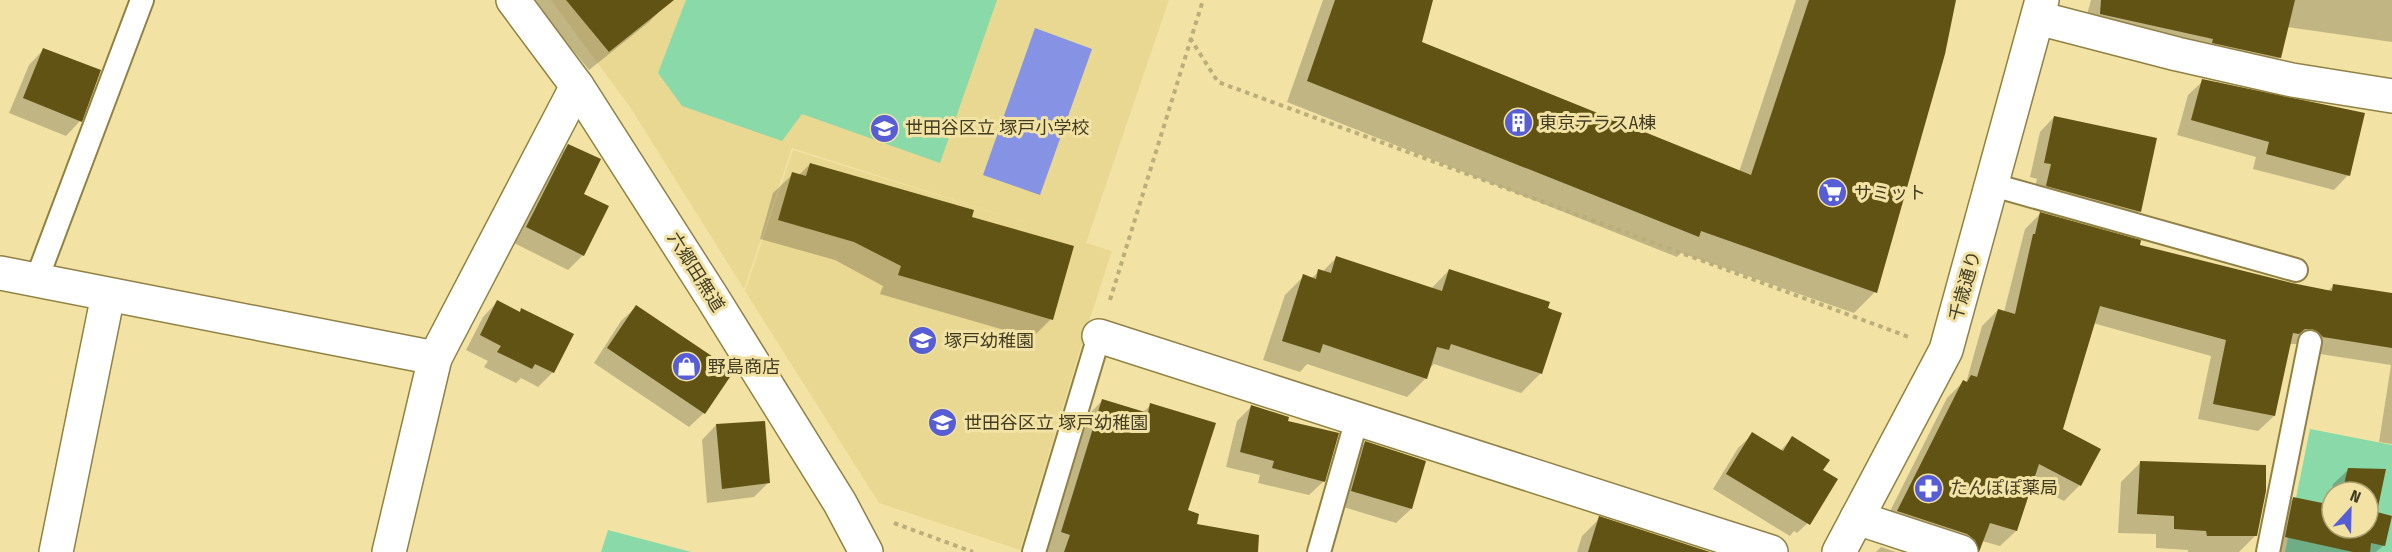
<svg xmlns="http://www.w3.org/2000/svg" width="2392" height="552" font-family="'Fira Sans Condensed','Noto Sans JP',sans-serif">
<rect width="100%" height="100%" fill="#f2e3a4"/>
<!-- built -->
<path fill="#e9d891" d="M 551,0 L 1169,0 L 1086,243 L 1112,251 L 1082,343 L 1020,550 L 879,503 L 745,291 L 793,150 L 1033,225 L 792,148 L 744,289 L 630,107 Z"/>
<!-- green -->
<g fill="#8ad9a8" fill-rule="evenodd">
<path d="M 686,0 L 997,0 L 940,163 L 802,114 L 782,141 L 682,106 L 658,73 Z"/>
<path d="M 2310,429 L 2392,445 L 2392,552 L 2285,552 ZM 2332,492 L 2368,492 L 2368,528 L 2332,528 Z"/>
<path d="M 608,530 L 691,552 L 601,552 Z"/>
</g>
<!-- water -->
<path fill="#8692e3" d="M 1035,28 L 1092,49 L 1040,195 L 983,175 Z"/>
<!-- shadow -->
<g fill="#0003" fill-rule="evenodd">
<path d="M 532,0 L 665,0 L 668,3 L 649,22 L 589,70 Z"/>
<path d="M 1323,0 L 1431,0 L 1420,43 L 1739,172 L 1796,0 L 1955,0 L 1875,292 L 1854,313 L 1681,253 L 1677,257 L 1287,102 Z"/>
<path d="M 2091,0 L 2392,0 L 2392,42 L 2287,27 L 2280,57 L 2260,77 L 2082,33 Z"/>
<path d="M 43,50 L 80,121 L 66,136 L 9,113 L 29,65 Z"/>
<path d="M 2203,81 L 2348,175 L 2334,190 L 2253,169 L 2256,157 L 2177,135 L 2188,95 Z"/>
<path d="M 2054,117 L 2155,139 L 2139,212 L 2125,226 L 2032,200 L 2037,179 L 2030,177 L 2040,132 Z"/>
<path d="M 568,146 L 582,195 L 583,255 L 568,270 L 512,242 L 554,160 Z"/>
<path d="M 810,164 L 970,218 L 1051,319 L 1032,338 L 880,294 L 883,286 L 835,260 L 760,239 L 773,193 L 793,174 L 799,175 Z"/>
<path d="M 2040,214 L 2138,246 L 2292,284 L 2328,291 L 2333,286 L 2392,295 L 2392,444 L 2379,442 L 2391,365 L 2307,352 L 2303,347 L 2296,344 L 2289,344 L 2274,416 L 2258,431 L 2198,419 L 2211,356 L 2093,323 L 2061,429 L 2080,485 L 2064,501 L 2031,484 L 2016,531 L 2000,546 L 1982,541 L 1972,552 L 1882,527 L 1947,398 L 1963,382 L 1966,383 L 1982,326 L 1998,310 L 2004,312 L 2025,229 Z"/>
<path d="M 1337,257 L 1431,289 L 1449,270 L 1560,313 L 1540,374 L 1521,393 L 1434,364 L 1429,369 L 1426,378 L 1407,397 L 1307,364 L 1300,372 L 1263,360 L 1285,295 L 1304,276 L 1311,279 L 1319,271 L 1322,272 Z"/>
<path d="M 497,302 L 519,313 L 521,310 L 553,372 L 538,387 L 521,378 L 516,383 L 484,367 L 488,361 L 466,350 L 483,317 Z"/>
<path d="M 636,307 L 704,413 L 689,427 L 594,363 L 621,321 Z"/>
<path d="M 1102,401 L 1142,413 L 1151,405 L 1198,552 L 1045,552 L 1083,420 Z"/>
<path d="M 1252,406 L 1286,422 L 1324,481 L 1309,495 L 1258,483 L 1260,475 L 1226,467 L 1237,421 Z"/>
<path d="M 716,425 L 768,483 L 754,497 L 707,503 L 702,440 Z"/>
<path d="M 1753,434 L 1780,451 L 1792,438 L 1821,471 L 1812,519 L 1797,533 L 1794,531 L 1790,536 L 1713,489 L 1738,448 Z"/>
<path d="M 1365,443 L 1411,509 L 1396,523 L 1337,505 L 1351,457 Z"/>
<path d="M 2140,463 L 2256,535 L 2239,552 L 2188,552 L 2188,550 L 2156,548 L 2156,534 L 2118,533 L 2121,482 Z"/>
<path d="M 2348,470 L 2384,471 L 2375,514 L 2384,545 L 2376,552 L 2271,552 L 2279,513 L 2293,499 L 2329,506 L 2333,484 ZM 2332,492 L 2368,492 L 2368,528 L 2332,528 Z"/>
<path d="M 1600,518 L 1705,552 L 1577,552 L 1582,536 Z"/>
<path d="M 1881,547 L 1896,552 L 1876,552 Z"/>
</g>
<!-- building -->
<g fill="#615314">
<path d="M 566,0 L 674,0 L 609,52 Z"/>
<path d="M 1335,0 L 1433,0 L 1422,42 L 1751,175 L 1809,0 L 1956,0 L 1945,54 L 1877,293 L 1701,231 L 1699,237 L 1307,81 Z"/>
<path d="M 2101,0 L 2295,0 L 2281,58 L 2212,43 L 2213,39 L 2100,14 Z"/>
<path d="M 43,48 L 101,70 L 82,122 L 23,98 Z"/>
<path d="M 2202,79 L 2365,113 L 2350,176 L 2266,154 L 2269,142 L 2191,120 Z"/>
<path d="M 2054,116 L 2157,138 L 2141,212 L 2046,186 L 2051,164 L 2044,163 Z"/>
<path d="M 568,144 L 601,159 L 584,194 L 609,206 L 584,256 L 526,227 Z"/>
<path d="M 810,163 L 974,210 L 972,217 L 1074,246 L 1053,320 L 898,275 L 901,266 L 854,242 L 778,220 L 792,172 L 806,176 Z"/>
<path d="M 2040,212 L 2141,240 L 2140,245 L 2292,283 L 2332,291 L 2333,284 L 2392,293 L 2392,348 L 2323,337 L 2318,332 L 2312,329 L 2305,329 L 2299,334 L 2293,333 L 2275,416 L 2213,404 L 2226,340 L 2100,306 L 2063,429 L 2101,449 L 2081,486 L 2039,464 L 2017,531 L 1990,523 L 1979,552 L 1975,540 L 1967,534 L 1897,511 L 1963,380 L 1967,382 L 1971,375 L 1977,377 L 1998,309 L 2015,314 L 2033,234 L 2035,234 Z"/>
<path d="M 1336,256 L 1442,291 L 1449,269 L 1550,302 L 1548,308 L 1562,313 L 1542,374 L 1451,344 L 1449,350 L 1437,347 L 1427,379 L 1323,344 L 1320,353 L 1282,341 L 1303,274 L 1316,279 L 1318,269 L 1331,273 Z"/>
<path d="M 497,300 L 520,312 L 521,308 L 574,334 L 554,373 L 535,364 L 532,369 L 497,352 L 501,346 L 480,335 Z"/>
<path d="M 636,305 L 734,371 L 705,414 L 607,348 Z"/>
<path d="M 1102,399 L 1148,413 L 1150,403 L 1216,423 L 1188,510 L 1199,514 L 1197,524 L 1259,535 L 1258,552 L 1064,552 L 1070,535 L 1061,532 Z"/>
<path d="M 1251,405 L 1289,417 L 1288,421 L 1339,433 L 1325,482 L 1272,468 L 1274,461 L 1240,452 Z"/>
<path d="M 765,421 L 770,483 L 722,489 L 716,424 Z"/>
<path d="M 1752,432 L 1783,451 L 1792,436 L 1830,460 L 1823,470 L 1838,479 L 1810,525 L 1726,474 Z"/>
<path d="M 1365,441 L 1426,461 L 1412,509 L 1351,491 Z"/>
<path d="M 2140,461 L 2266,465 L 2266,491 L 2257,536 L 2207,536 L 2206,531 L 2174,529 L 2174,516 L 2137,514 Z"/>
<path d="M 2348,468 L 2386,469 L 2377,512 L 2392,516 L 2385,546 L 2371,543 L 2370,552 L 2353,552 L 2285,537 L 2293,497 L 2332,505 L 2332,528 L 2368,528 L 2368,492 L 2342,492 Z"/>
<path d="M 1599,516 L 1710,552 L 1588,552 Z"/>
</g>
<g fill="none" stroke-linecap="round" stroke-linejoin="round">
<defs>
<g id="lane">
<path d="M 1993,185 L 2296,270"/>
<path d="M 36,281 L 142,0"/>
<path d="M 1034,552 L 1099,336"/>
<path d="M 1319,552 L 1357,419"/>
<path d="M 2268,552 L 2310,342"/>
</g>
<g id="street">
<path d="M 513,0 L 577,86 L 712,297 L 840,503 L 866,552"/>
<path d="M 2038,18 L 2177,54 L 2292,80 L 2392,96"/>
<path d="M 0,273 L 435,358 L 577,86"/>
<path d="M 1099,336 L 1771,552"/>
<path d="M 1857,518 L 1961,552"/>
<path d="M 56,552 L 108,295"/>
<path d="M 389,552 L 435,358"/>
</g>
<path id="secondary" d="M 1839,552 L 1946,350 L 2042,0"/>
</defs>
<!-- lane casing -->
<use href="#lane" stroke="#908145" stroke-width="26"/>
<!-- street casing -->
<use href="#street" stroke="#908145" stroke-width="36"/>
<!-- secondary casing -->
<use href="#secondary" stroke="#908145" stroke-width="36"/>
<!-- path -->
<g stroke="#baae7b" stroke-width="4" stroke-dasharray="4.5 4.5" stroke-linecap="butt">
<path d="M 1190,38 L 1218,82 L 1909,337"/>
<path d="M 1110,300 L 1203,0"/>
<path d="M 894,523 L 973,552"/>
</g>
<!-- lane -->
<use href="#lane" stroke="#fff" stroke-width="22"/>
<!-- street -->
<use href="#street" stroke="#fff" stroke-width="33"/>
<!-- secondary -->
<use href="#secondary" stroke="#fff" stroke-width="33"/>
</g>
<!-- icons -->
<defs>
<symbol id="building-disc" viewBox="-11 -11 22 22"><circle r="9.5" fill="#575dd4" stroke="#f2e3a4"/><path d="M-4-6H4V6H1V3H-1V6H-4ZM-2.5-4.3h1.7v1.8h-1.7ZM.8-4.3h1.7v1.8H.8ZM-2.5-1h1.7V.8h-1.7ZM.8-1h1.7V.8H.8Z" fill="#fff"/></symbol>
<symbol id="school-disc" viewBox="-11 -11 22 22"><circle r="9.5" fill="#575dd4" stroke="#f2e3a4"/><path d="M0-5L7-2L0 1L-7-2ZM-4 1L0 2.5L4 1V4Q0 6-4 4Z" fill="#fff"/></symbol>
<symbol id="supermarket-disc" viewBox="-11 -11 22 22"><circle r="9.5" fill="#575dd4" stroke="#f2e3a4"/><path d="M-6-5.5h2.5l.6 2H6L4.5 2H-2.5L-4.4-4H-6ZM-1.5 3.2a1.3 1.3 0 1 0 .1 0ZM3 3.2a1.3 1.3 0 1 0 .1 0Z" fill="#fff"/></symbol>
<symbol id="shop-disc" viewBox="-11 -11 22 22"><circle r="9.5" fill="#575dd4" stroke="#f2e3a4"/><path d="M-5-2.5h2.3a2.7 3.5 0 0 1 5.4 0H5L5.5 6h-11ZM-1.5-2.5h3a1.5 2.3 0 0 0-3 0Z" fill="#fff"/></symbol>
<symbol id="pharmacy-disc" viewBox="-11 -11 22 22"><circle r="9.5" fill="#575dd4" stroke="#f2e3a4"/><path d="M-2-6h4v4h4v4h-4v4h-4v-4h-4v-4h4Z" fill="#fff"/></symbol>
</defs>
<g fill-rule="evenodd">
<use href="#building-disc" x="1502" y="106" width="33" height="33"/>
<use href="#school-disc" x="868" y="112" width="33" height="33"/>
<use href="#supermarket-disc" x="1816" y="176" width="33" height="33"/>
<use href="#school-disc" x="906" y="324" width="33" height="33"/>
<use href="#shop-disc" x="670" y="350" width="33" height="33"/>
<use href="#school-disc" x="926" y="406" width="33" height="33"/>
<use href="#pharmacy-disc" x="1912" y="472" width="33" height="33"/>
</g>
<g text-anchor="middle" stroke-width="6" stroke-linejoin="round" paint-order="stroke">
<!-- poi labels -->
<g font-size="18" fill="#423c23" stroke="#f2e3a4" text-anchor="start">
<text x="1539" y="129">東京テラスA棟</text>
<text x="905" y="134">世田谷区立 塚戸小学校</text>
<text x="1854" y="199">サミット</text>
<text x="944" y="347">塚戸幼稚園</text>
<text x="708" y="373">野島商店</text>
<text x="964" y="429">世田谷区立 塚戸幼稚園</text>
<text x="1950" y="494">たんぽぽ薬局</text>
</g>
<!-- street labels -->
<g font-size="18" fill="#423c23" stroke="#f2e3a4">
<text transform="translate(696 272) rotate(58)" y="6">六郷田無道</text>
<text transform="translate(1965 286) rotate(-74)" y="6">千歳通り</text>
</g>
</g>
<!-- north arrow -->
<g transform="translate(2350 510) rotate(22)"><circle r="28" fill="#f2e3a4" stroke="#aca070" stroke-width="1.5"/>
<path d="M0-4.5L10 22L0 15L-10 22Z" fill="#575dd4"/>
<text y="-9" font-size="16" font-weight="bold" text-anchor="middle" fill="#423c23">N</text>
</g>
</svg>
